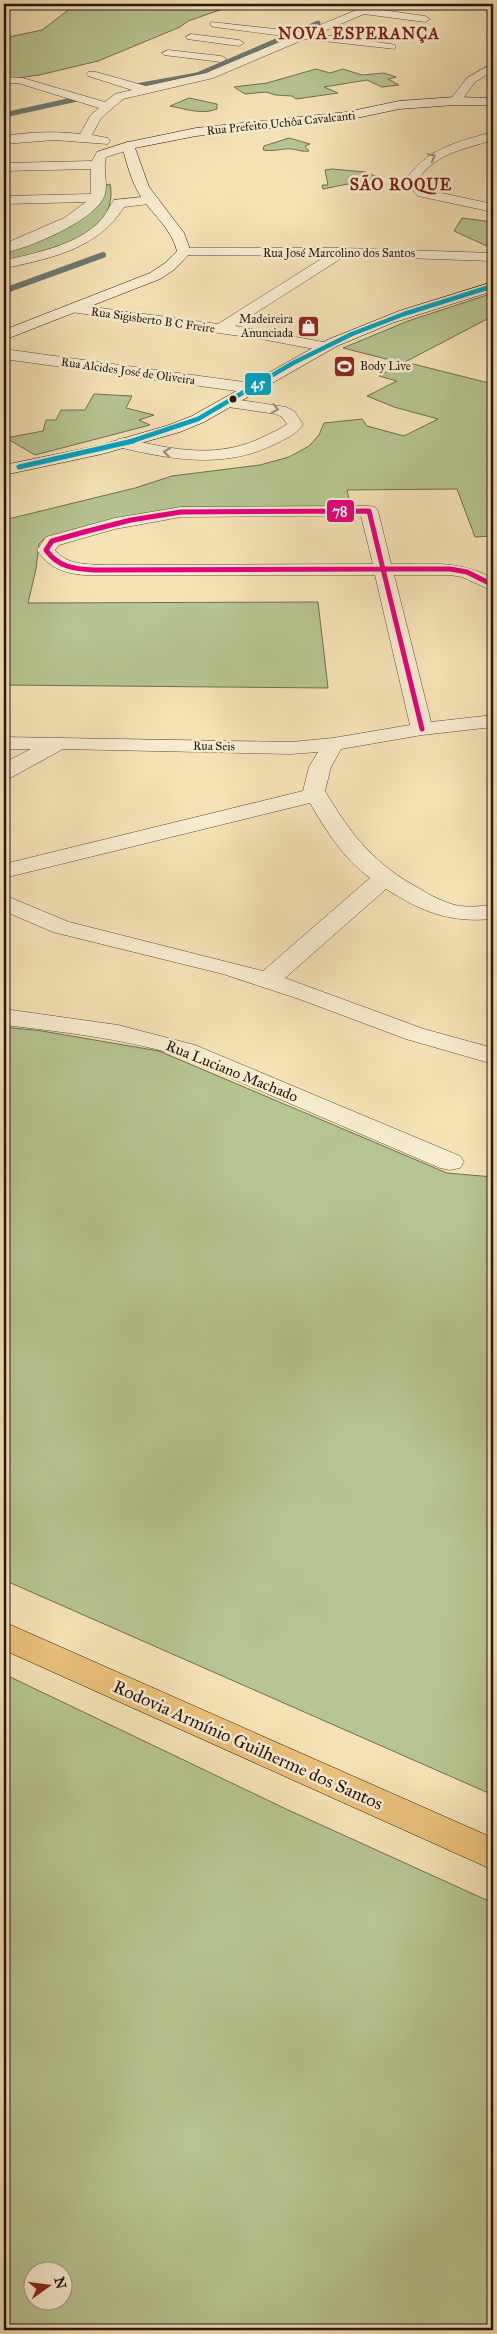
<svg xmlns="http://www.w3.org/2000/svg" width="497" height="2334" font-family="'IM FELL Great Primer',serif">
<rect width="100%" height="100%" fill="#f5e3b6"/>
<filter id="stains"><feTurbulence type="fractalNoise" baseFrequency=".004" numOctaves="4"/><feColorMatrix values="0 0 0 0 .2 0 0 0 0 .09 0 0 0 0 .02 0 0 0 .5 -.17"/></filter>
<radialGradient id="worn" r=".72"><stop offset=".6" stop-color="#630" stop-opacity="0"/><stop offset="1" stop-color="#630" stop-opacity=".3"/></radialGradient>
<!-- green -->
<g fill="#b7c592" stroke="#6e6e51" fill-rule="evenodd">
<path d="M 72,4 L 237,4 L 188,21 L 180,27 L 98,61 L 39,75 L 4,80 L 4,38 L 42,30 L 71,8 Z"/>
<path d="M 316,69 L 330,73 L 343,69 L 362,75 L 384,73 L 396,77 L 388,79 L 399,85 L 382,87 L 367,80 L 324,87 L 338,93 L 296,99 L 292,96 L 276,95 L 266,92 L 245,94 L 234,87 L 267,83 Z"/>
<path d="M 189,98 L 217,104 L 217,109 C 203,115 185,109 170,106 Z"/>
<path d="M 289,138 L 310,144 L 305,146 L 309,151 C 302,152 299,150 292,149 C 283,148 274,152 263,150 L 264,146 Z"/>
<path d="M 332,169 L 365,172 L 380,178 L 368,182 L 376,185 L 363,188 L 348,184 L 323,189 L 322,185 L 328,185 L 325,170 Z"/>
<path d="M 110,184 C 114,201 106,221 91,231 C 72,244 26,256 4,262 L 4,251 L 59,229 L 106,185 Z"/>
<path d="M 462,218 L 493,222 L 493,246 L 489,247 L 454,231 Z"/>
<path d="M 493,293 L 493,316 L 405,362 L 493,384 L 493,536 L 475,537 L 457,489 L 347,490 L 351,508 L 182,509 L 76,529 L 45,538 L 39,544 L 36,569 L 28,603 L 318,602 L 328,688 L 4,685 L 4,520 L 135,488 L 172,476 L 260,465 L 289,457 L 309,446 L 319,435 L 324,423 L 362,419 L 367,426 L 404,436 L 438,419 L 394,407 L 367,396 L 397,381 L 379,376 L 402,363 L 343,348 L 408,321 Z"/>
<path d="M 94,394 L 132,396 L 126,408 L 154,415 L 139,420 L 150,425 L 35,455 L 6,438 L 43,431 L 46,420 L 56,420 L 61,410 L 85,410 Z"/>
<path d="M 4,1027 L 42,1031 L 159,1051 L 447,1173 L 493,1177 L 493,1795 L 4,1580 Z"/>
<path d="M 4,1674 L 286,1809 L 493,1903 L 493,2330 L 4,2330 ZM 32,2272 L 62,2272 L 62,2302 L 32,2302 Z"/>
</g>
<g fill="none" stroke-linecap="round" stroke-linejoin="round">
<!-- stream-far1 -->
<g stroke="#6d7a73" stroke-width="5">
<path d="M 136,86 L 197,75 L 318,23"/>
<path d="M 4,115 L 77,99"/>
</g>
<!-- stream -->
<path stroke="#6d7a73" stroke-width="6" d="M 4,291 L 103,255"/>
<defs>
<g id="street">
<path d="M 371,4 L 384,4 L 375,9 L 425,16 L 430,19 L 425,22 L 364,14 L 317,34 L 391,44 L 395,45 L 395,49 L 305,39 L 213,78 L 123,99 L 101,118 L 92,135 L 108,138 L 110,141 L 108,144 L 54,140 L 4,144 L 4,136 C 29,132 55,131 80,134 L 90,116 L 99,108 L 18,83 L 4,83 L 4,77 L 23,78 L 105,102 L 115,94 L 132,90 L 88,76 L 86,74 L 88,72 L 96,72 L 146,86 L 206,73 L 291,37 L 215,27 L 211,26 L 211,22 L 303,32 Z"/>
<path d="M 191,34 L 239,40 L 244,43 L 239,46 L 187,39 L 186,37 Z"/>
<path d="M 168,50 L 221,56 L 227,59 L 221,62 L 164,55 L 162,53 Z"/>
<path d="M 493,63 L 493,71 L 475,82 L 459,104 L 451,104 L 449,101 L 467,78 Z"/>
<path d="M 493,132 L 493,140 C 466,149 438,152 420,177 L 422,185 L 427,190 L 493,204 L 493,212 L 418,196 L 409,186 L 408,177 C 428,148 460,141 493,132 Z"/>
<path d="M 128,142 L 134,146 L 132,149 L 106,157 C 102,170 110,187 103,199 C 89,223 31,247 4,253 L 4,244 L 64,218 L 86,202 L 4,204 L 4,196 L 91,194 L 91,169 L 4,171 L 4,163 L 92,161 L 97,152 Z"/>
<path d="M 152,196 L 157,197 L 159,200 L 157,203 L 124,207 C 98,248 55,257 11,267 L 4,263 L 6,260 C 36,253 72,246 96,225 C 104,218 108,209 114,200 Z"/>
<path d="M 184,248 L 342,248 L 493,253 L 493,261 L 345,256 L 235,326 L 329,343 L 332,346 L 329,349 L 324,351 L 261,339 L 71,312 L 64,308 L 71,304 L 218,324 L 326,256 L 179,255 L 177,252 Z"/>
<path d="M 4,349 L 251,383 L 257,385 L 259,388 L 257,391 L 251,393 L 4,359 Z"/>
<path d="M 227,398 L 286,407 L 294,411 L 303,424 C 297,434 289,437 279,442 C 227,470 173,460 118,447 L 116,443 L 118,439 L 124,438 C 173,450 220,460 267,435 C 273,432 281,429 287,424 L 282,417 L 276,414 L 221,406 L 219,403 L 221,400 Z"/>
<path d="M 369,506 L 375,507 L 378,511 L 391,564 C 430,564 457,560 493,578 L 493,591 L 462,577 L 450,575 L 394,575 L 431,722 L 493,715 L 493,727 L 422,735 L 341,749 L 331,767 L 325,791 C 351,835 374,864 420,889 C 430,895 443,902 455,905 C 467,908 481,906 493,905 L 493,919 C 450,923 422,912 386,889 L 285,978 L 424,1029 L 493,1048 L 493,1064 L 406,1039 L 299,999 L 223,974 L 53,932 L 4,911 L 4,895 L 69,922 L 263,971 L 370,878 C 344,859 326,831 310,803 L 4,878 L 4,864 L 303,791 L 309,767 L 318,752 L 291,754 L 63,749 L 12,777 L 4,779 L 4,763 L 31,749 L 4,749 L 4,737 L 291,742 L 333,738 L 410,725 L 375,575 L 84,575 C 63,573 49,568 37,550 L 46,537 L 115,518 L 181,507 ZM 361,516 L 373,564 L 112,565 C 93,564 68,567 55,550 L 59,545 L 115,529 L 181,517 Z"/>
<path d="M 4,1009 L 118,1025 L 195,1045 L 460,1156 L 464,1162 L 460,1168 L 450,1170 L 440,1168 L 177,1055 C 120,1038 62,1032 4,1025 Z"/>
</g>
<g id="secondary">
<path d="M 455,97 L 493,98 L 493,105 L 455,105 L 399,109 L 347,120 L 196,136 L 135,148 L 149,187 L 184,233 L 191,252 L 175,269 L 160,279 L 4,340 L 4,330 L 150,273 L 165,263 L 177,251 C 171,228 154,216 141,197 C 131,181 127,164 122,146 L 124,143 L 196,128 L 347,112 L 399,101 Z"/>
<path d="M 493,282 L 493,291 L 392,323 L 337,346 L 204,422 L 180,432 L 102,454 L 4,475 L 4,465 L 101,445 L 169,425 L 192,416 L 327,340 L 399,311 Z"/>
</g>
<path id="primary" d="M 4,1622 L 493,1838 L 493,1870 L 4,1650 Z"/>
</defs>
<!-- street casing -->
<use href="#street" stroke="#59493a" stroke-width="1"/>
<!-- secondary casing -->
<use href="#secondary" stroke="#251610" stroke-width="1"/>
<!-- primary casing -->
<use href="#primary" stroke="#251610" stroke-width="1"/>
<!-- street -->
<use href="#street" fill="#f8edd0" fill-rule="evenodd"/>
<!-- secondary -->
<use href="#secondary" fill="#f8edd0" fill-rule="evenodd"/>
<!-- primary -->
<use href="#primary" fill="#eac27b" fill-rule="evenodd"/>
<defs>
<path id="bus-1-far1" d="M 129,442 L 198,419 L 293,363 L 352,334 L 404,314 L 493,286"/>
<path id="bus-1" d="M 19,467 L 133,441"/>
<g id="bus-2">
<path d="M 369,511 L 383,569 L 94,570 C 74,569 58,567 46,550 L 52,541 L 84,532 L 131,520 L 181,512 Z"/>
<path d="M 383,569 L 422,729"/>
<path d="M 383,569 L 450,569 L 467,572 L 493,585"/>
</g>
</defs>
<!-- bus-1-far1 casing -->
<use href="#bus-1-far1" stroke="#f8edd0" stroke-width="6"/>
<!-- bus-1 casing -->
<use href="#bus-1" stroke="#f8edd0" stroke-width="8"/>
<!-- bus-2 casing -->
<use href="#bus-2" stroke="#f8edd0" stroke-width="8"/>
<!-- bus-1-far1 -->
<use href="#bus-1-far1" stroke="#02a2c4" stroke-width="4.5"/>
<!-- bus-1 -->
<use href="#bus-1" stroke="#02a2c4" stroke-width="5"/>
<!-- bus-2 -->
<use href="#bus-2" stroke="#e5007d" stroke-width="5"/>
</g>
<!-- one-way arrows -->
<defs><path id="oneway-chevron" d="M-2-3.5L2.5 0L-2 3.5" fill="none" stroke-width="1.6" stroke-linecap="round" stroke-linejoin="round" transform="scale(1.25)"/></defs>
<g stroke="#998c7a">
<use href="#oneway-chevron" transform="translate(432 157) rotate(-28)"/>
<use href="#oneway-chevron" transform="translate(275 409) rotate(13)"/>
<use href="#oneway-chevron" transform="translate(167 452) rotate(-171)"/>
</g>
<!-- icons -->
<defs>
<symbol id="shop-square" viewBox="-11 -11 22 22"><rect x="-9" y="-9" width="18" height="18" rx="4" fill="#8f2418" stroke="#f8edd0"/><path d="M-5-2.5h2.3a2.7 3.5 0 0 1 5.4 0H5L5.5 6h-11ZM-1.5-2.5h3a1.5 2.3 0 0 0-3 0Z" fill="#fff"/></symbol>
<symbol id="stadium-square" viewBox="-11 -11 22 22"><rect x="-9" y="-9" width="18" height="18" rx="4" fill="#8f2418" stroke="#f8edd0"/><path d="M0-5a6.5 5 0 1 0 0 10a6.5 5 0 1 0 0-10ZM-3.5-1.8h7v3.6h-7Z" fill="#fff"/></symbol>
</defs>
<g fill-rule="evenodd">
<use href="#shop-square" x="296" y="314" width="25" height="25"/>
<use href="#stadium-square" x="332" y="354" width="25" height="25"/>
</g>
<!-- markers -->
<circle fill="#251610" stroke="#f8edd0" stroke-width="2" cx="233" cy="399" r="4.5"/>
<g text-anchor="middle" stroke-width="5" stroke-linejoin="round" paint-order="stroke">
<!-- far-street labels -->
<g font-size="12" fill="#251610" stroke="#f8edd0">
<text transform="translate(281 123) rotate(-6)" y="4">Rua Prefeito Uchôa Cavalcanti</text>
<text x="339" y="257">Rua José Marcolino dos Santos</text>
<text transform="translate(153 320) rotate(8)" y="4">Rua Sigisberto B C Freire</text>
<text transform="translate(128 371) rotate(8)" y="4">Rua Alcides José de Oliveira</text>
<text transform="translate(214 746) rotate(1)" y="4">Rua Seis</text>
</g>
<!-- far-poi labels -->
<g font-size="12" fill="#251610" stroke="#f8edd0" text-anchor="end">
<text x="293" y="323">Madeireira<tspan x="293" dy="14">Anunciada</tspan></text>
<text x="360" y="370" text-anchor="start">Body Live</text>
</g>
<!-- street labels -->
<g font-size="15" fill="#251610" stroke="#f8edd0">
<text transform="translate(232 1071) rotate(22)" y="5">Rua Luciano Machado</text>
</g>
<!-- far-district labels -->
<g font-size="16" font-weight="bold" letter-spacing="1" fill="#7a1f14" stroke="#f8edd0">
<text x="359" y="39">NOVA ESPERANÇA</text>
<text x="401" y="190">SÃO ROQUE</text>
</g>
<!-- near-street labels -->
<g font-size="18" fill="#251610" stroke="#f8edd0">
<text transform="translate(248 1745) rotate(24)" y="6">Rodovia Armínio Guilherme dos Santos</text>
</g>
</g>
<g stroke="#f8edd0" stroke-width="2">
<rect x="244" y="372" width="28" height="24" rx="5" fill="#02a2c4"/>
<rect x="326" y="499" width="29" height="24" rx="5" fill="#e5007d"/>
</g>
<g font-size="14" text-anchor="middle" font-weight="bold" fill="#fff">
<text x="258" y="388">45</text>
<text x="340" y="516">78</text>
</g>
<!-- margin -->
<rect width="497" height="2334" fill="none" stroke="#f5e3b6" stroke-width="20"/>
<rect x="5" y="5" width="487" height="2324" fill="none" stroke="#251610" stroke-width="2.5"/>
<rect x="10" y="10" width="477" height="2314" fill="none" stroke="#251610"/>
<!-- north arrow -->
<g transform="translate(48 2286) rotate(76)"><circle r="24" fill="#f8edd0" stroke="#a49783"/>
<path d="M0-4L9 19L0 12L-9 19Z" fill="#8f2418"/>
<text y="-8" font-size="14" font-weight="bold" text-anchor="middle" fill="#251610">N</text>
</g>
<rect width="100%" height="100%" filter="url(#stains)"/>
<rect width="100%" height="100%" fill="url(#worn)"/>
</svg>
